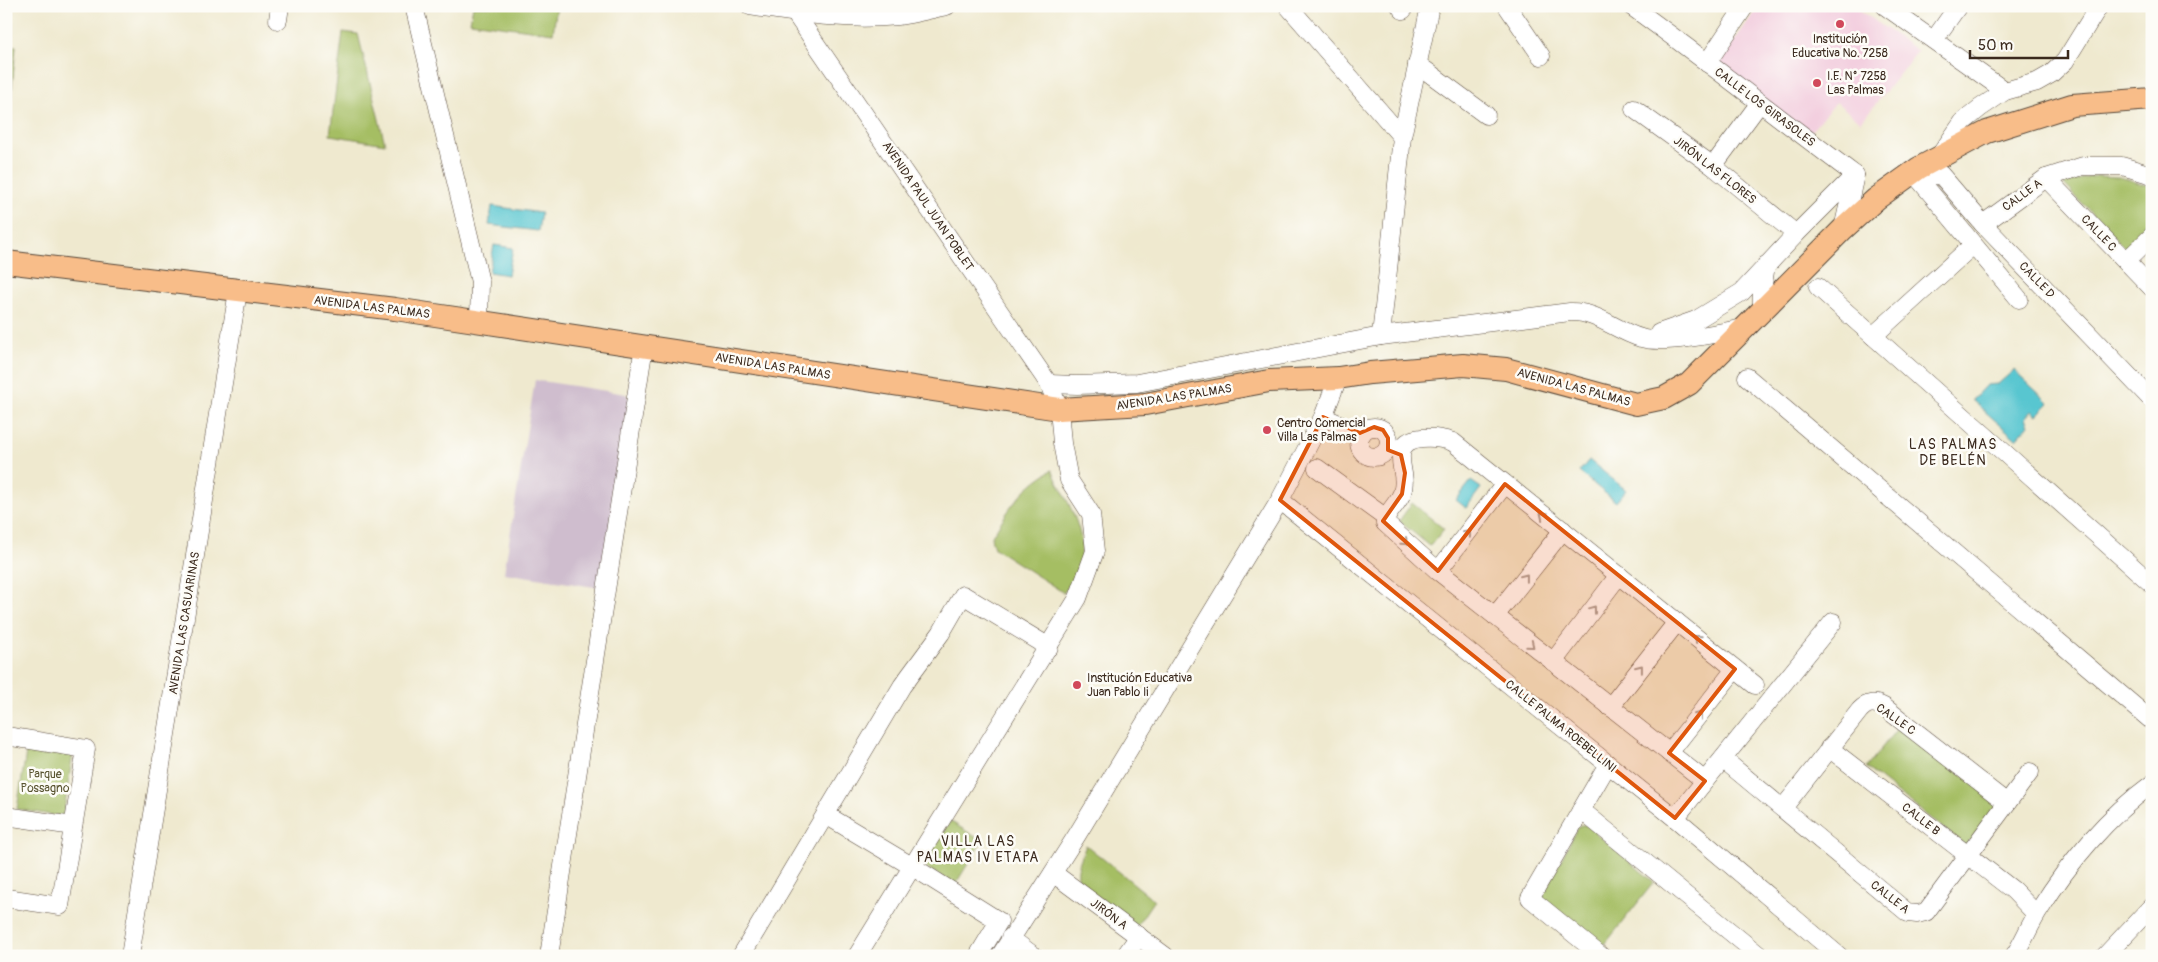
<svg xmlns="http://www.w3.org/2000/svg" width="2158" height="962" font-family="Pangolin,sans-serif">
<rect width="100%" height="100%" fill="#fdfcf7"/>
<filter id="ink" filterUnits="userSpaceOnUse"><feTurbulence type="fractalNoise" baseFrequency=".02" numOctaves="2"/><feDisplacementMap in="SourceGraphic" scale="10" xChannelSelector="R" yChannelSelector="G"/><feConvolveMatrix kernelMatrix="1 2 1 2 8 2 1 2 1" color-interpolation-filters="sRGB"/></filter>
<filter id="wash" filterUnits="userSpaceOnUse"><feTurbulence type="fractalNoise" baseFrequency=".0096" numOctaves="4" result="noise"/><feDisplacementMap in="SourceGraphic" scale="20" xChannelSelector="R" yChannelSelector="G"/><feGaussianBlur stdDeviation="1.12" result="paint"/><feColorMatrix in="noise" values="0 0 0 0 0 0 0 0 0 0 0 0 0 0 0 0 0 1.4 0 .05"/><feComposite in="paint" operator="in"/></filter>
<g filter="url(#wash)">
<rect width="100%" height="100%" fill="#efe9cf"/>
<!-- built -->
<path fill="#f3cfdf" d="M 1759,6 L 1854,6 L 1918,51 L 1861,122 L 1836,102 L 1808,135 L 1718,64 Z"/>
<!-- industrial -->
<path fill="#cfbdce" d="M 535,380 L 626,394 L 632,401 L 601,588 L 504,573 Z"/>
<!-- green -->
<g fill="#a5be64" stroke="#707441">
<path d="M 473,6 L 557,6 L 553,33 L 470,22 Z"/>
<path d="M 343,32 L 358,34 L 385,144 L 330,135 Z"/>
<path d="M 6,45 L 16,46 L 6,149 Z"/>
<path d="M 2097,176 L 2120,177 L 2152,187 L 2152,223 L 2125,248 L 2064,184 L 2077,180 Z"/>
<path d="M 1052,470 C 1064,496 1086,529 1081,558 C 1078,571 1070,582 1064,593 L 994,548 L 991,538 C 1009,509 1021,488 1052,470 Z"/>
<path d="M 1412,503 L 1444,529 L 1430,546 L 1399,521 Z"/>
<path d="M 1899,726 L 1999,803 L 1966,846 L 1866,768 Z"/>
<path d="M 27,746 L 73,753 L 63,817 L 17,809 Z"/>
<path d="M 950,821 L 982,841 L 955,885 L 922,865 Z"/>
<path d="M 1581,825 L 1586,825 L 1654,882 L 1602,948 L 1542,898 L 1577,828 Z"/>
<path d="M 1086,845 L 1154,900 L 1136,927 L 1084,889 C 1072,872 1080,863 1086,845 Z"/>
</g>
<!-- water -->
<g fill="#59c6d0" stroke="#4a7877">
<path d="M 492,206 L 541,213 L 538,231 L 489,225 Z"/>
<path d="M 494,245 L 513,248 L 508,275 L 489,272 Z"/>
<path d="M 2014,370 L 2049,403 L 2037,415 L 2032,411 L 2026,418 L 2029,425 L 2016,439 L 1972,400 L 1986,385 L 1998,384 Z"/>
<path d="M 1589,460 L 1626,490 L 1616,502 L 1579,472 Z"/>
<path d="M 1471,481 L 1481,488 L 1466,508 L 1456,500 Z"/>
</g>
</g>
<g filter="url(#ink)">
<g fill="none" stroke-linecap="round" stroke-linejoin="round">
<defs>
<g id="minor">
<path d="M 414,6 L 480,282 L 479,321"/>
<path d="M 750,6 C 799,14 849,21 898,16 C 915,14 931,9 947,6"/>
<path d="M 790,6 L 1049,384 L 1059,409 L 1062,443 L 1069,480 L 1091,514 L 1095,551 L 1078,598 L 857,956"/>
<path d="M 1288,6 L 1402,137"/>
<path d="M 1400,6 L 1403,10"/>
<path d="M 1507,6 L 1541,56"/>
<path d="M 1631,6 C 1707,61 1780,119 1855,175 L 1843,229"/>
<path d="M 1885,6 L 2005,91"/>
<path d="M 278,20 L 280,6"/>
<path d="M 1934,40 L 1958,6"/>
<path d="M 1707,63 L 1745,6"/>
<path d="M 1417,64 L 1486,115"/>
<path d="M 1634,109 L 1713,166 L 1796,234"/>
<path d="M 1938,158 L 1963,122 L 1980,108 L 2005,91 L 2037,82 L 2051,74 L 2065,61 L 2099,6"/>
<path d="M 1713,166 L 1759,104"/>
<path d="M 1913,172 L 2019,299"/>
<path d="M 1917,176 L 1941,175 L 1983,224 L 2152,400"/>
<path d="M 2046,178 L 2152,288"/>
<path d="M 1983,224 L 2046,178 L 2083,166 L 2122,166 L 2152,175"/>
<path d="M 2126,261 L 2152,236"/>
<path d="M 1818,287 L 2152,584"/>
<path d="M 1762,310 L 1762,291 L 1766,265"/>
<path d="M 1659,333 L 1696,320 L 1742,292 L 1796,234 L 1855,175"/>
<path d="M 1381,336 L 1402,137 L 1430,6"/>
<path d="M 1873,336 L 1973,245"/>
<path d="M 1747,377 L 2152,721"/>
<path d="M 1049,384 L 1077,385 L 1137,383 L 1381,336 L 1570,312 C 1597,311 1616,331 1641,338 C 1663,345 1720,333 1744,328"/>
<path d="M 1323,417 L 1362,434"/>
<circle cx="1374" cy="442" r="15"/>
<path d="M 1317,468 L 1386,518"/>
<path d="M 1280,500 L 1675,818 L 1839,956"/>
<path d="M 1438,571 L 1505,484"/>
<path d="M 1495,616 L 1563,530"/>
<path d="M 1553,662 L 1619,575"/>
<path d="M 1610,707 L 1677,622"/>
<path d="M 6,736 L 86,749 L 60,906 L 6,898"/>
<path d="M 1829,748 L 2013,890 L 2036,914"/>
<path d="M 1669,753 L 1735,669"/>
<path d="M 1723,759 L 1908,913 L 1917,914 L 1926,912 L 2030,772"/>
<path d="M 1705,781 L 1438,571 L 1385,523 C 1386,512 1398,504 1402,493 C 1407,478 1400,469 1401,455 C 1401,432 1439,437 1453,442 L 1755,685"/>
<path d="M 1783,808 L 1860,710 C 1868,702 1874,702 1884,707 L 2007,803"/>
<path d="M 1581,810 L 1760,956"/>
<path d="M 826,815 L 913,867 L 999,921 L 978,956"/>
<path d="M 6,816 L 73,826"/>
<path d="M 1675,818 L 1833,622"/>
<path d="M 1053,873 L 1165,956"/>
<path d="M 1010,938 L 1034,956"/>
<path d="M 130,956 L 238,291"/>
<path d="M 549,956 L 644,346"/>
<path d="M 741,956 L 902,686 L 941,633 L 963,595 L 1049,647"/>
<path d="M 1000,956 L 1077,835 L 1280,500 L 1323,417 L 1338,378"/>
<path d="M 1125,956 L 1139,936"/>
<path d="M 1601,956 L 1530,898 L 1608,764"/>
<path d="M 2014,956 C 2024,941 2030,924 2040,909 C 2069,862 2108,816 2152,784"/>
<path d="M 2105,956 L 2152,906"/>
</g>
<path id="major" d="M 6,262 L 395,309 L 1059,409 L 1145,404 L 1269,381 L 1338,378 L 1370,373 L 1463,365 L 1506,369 L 1636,404 L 1664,398 L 1689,384 L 1843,229 L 1876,199 L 1919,168 L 1987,132 L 2072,105 L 2152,99"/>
</defs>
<!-- minor casing -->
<use href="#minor" stroke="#564739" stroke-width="19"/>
<!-- major casing -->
<use href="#major" stroke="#564739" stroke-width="24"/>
<!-- minor -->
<use href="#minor" stroke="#fff" stroke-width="18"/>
<!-- major -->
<use href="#major" stroke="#f8bd89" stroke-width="22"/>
</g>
<!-- one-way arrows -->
<defs><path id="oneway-chevron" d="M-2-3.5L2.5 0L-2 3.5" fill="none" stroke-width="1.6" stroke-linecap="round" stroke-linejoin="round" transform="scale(1.25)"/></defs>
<g stroke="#a79f9a">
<use href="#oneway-chevron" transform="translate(1543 515) rotate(-141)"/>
<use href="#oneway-chevron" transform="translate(1468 533) rotate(-52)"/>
<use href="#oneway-chevron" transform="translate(1405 542) rotate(41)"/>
<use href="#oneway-chevron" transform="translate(1525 577) rotate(-52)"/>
<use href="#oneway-chevron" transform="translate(1593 609) rotate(-53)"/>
<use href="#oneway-chevron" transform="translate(1697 638) rotate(-141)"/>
<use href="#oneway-chevron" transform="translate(1531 645) rotate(39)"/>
<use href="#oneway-chevron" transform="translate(1640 668) rotate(-52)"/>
<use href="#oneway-chevron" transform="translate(1699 715) rotate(-52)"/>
</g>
</g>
<!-- marked area -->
<path fill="#df570d" fill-opacity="0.2" stroke="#df570d" stroke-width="4" stroke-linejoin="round" d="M 1323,417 L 1360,433 L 1374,427 L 1383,430 L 1388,438 L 1388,450 L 1401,455 L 1405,473 L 1402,494 L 1383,521 L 1438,571 L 1505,484 L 1735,669 L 1669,753 L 1705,781 L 1675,818 L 1280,500 Z"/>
<!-- markers -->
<g fill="#d1495b" stroke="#fdfcf7" stroke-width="2">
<circle cx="1840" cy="24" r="5"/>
<circle cx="1817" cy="83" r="5"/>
<circle cx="1267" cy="430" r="5"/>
<circle cx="1077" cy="685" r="5"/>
</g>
<g text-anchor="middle" stroke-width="5" stroke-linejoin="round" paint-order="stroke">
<!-- poi labels -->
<g font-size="12" fill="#3b2a1e" stroke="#fdfcf7" text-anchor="start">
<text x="1840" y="43" text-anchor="middle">Institución<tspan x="1840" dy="14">Educativa No. 7258</tspan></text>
<text x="1827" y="80">I.E. N° 7258<tspan x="1827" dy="14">Las Palmas</tspan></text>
<text x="1277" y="427">Centro Comercial<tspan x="1277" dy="14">Villa Las Palmas</tspan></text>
<text x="1087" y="682">Institución Educativa<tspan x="1087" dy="14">Juan Pablo Ii</tspan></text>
</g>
<!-- street labels -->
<g font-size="12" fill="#3b2a1e" stroke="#fdfcf7">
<text transform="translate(1765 107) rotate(37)" y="4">CALLE LOS GIRASOLES</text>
<text transform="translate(1715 170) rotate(38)" y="4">JIRÓN LAS FLORES</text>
<text transform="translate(2022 195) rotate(-36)" y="4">CALLE A</text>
<text transform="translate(928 206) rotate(56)" y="4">AVENIDA PAUL JUAN POBLET</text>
<text transform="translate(2099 233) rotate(46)" y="4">CALLE C</text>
<text transform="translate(2037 280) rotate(46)" y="4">CALLE D</text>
<text transform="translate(372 307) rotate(7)" y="4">AVENIDA LAS PALMAS</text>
<text transform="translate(773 366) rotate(9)" y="4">AVENIDA LAS PALMAS</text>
<text transform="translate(1574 387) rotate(15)" y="4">AVENIDA LAS PALMAS</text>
<text transform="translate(1174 397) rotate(-9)" y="4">AVENIDA LAS PALMAS</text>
<text transform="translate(184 623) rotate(-81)" y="4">AVENIDA LAS CASUARINAS</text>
<text transform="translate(1896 719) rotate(35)" y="4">CALLE C</text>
<text transform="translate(1561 726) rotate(39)" y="4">CALLE PALMA ROEBELLINI</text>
<text transform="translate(1921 819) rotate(38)" y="4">CALLE B</text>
<text transform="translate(1890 897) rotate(38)" y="4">CALLE A</text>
<text transform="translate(1109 914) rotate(37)" y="4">JIRÓN A</text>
</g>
<!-- park labels -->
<g font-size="12" fill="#5b5633" stroke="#fdfcf7">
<text x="45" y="778">Parque<tspan x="45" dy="14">Possagno</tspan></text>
</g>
<!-- neighbourhood labels -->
<g font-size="14" letter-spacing="1" fill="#3b2a1e" stroke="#fdfcf7">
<text x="1953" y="449">LAS PALMAS<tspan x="1953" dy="16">DE BELÉN</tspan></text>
<text x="978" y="846">VILLA LAS<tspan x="978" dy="16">PALMAS IV ETAPA</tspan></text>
</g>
</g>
<!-- margin -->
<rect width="2158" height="962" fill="none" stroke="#fdfcf7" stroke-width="25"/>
<!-- scale -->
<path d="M1970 50v8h98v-8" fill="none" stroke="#3b2a1e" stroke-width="2.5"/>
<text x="1978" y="50" font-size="15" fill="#3b2a1e" stroke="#fdfcf7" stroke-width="4" paint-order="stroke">50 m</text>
</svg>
